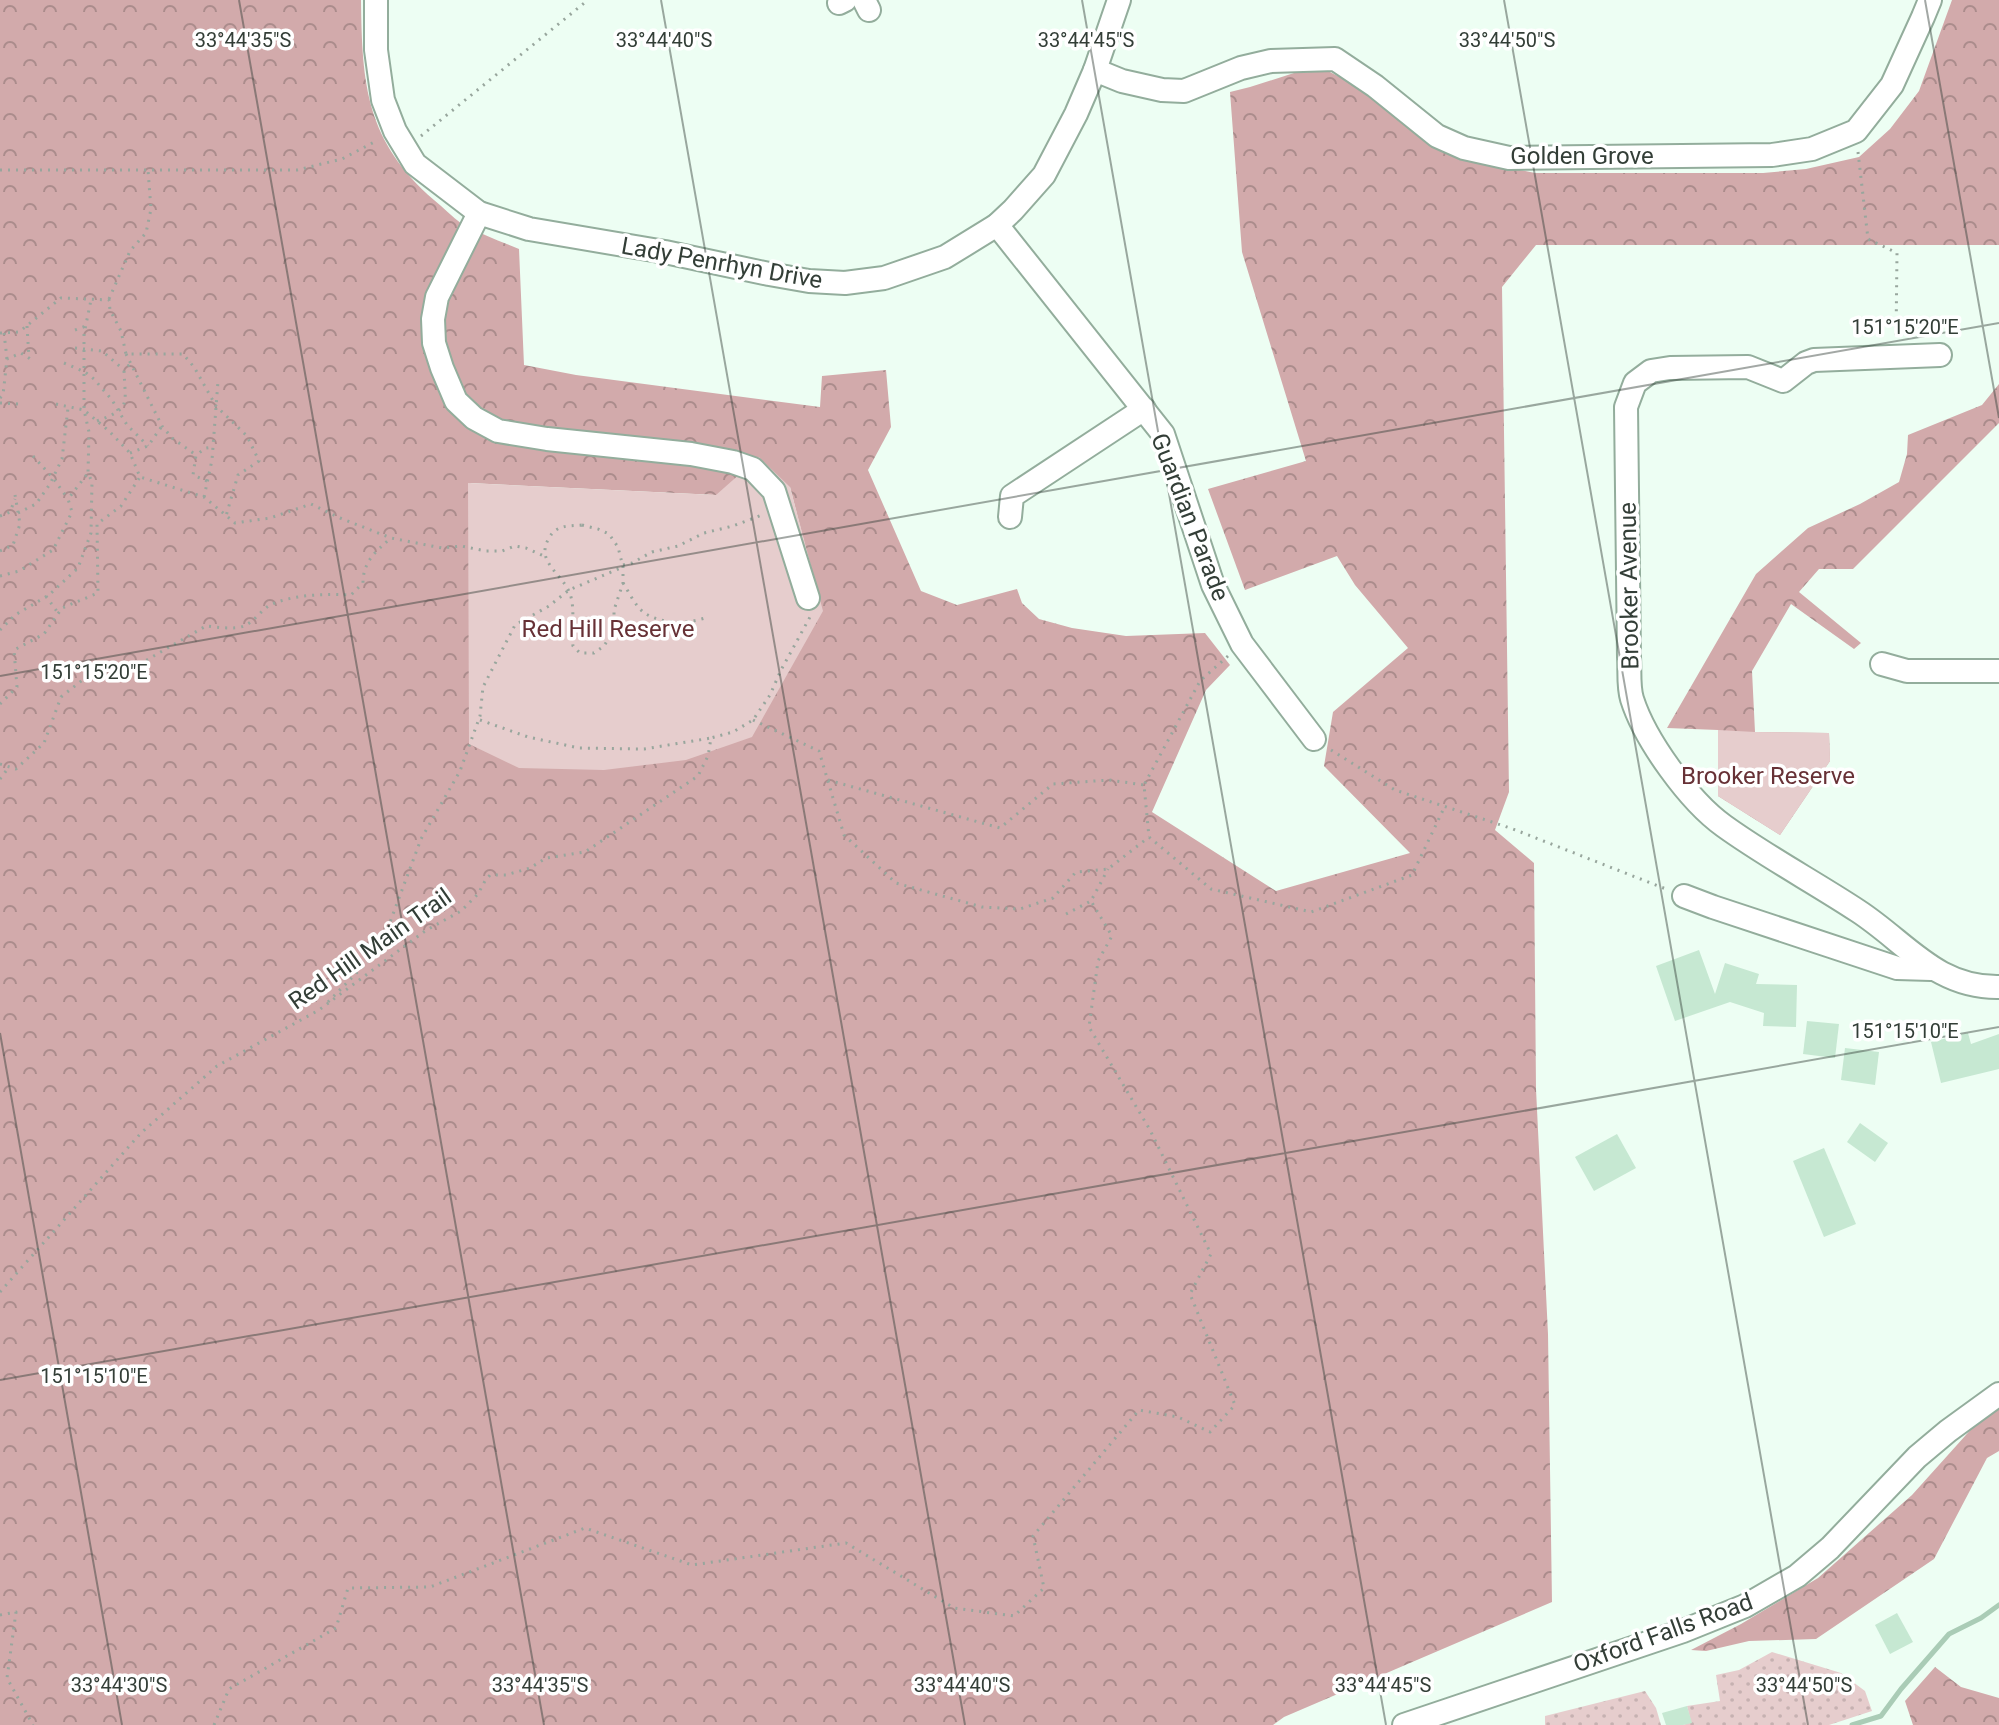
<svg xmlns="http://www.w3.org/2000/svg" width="1999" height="1725" font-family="Roboto,sans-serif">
<defs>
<pattern id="grass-dots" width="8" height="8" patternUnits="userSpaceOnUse" patternTransform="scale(2)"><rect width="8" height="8" fill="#e6cdcd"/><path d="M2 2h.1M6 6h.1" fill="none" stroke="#c6b1b1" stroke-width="1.8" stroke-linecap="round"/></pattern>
<pattern id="forest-crowns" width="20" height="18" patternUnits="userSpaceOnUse" patternTransform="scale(2)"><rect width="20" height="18" fill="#d2aaab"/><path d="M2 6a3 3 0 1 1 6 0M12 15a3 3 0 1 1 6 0" fill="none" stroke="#ab8c8c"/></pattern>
</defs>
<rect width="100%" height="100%" fill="#edfef3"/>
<!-- grass -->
<g fill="url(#grass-dots)">
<path d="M 1772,1652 L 1841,1673 L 1865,1691 L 1872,1711 L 1829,1725 L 1683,1725 L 1691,1722 L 1687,1706 L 1720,1701 L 1716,1675 L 1739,1670 Z"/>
<path d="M 1645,1691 L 1656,1708 L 1661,1725 L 1545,1725 L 1545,1716 Z"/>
</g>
<!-- forest -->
<g fill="url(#forest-crowns)" fill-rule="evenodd">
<path d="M 0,0 L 361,0 C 362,85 366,141 434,200 C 443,207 452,217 462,224 C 480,234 500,241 519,249 L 524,365 L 576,375 L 820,407 L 822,376 L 886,370 L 891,427 L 868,470 L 921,591 L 957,605 L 1017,589 L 1022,603 L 1039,619 L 1072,628 L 1126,636 L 1205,633 L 1230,665 L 1206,690 L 1152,812 L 1276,891 L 1410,853 L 1324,766 L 1333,712 L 1408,648 L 1355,585 L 1337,556 L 1245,590 L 1208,489 L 1306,461 L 1242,252 L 1230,92 L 1250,87 L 1294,73 L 1328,71 L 1353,84 L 1394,114 L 1473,161 L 1535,173 L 1763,173 L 1806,169 L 1859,157 L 1890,129 L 1919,91 L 1952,0 L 1999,0 L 1999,245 L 1536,245 L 1502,287 L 1509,792 L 1495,830 L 1534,863 L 1536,1089 L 1548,1334 L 1552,1602 L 1284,1717 L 1273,1725 L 0,1725 ZM 469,483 L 716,495 L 790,487 L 822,611 Z"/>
<path d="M 1999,384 L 1999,423 L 1853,569 L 1819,569 L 1799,592 L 1861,643 L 1854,649 L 1791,604 L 1752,671 L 1755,732 L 1829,733 L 1830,761 L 1780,835 L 1718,796 L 1718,730 L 1667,728 L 1756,574 L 1808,528 L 1860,504 L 1899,482 L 1907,454 L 1908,435 L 1982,405 Z"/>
<path d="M 1999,1409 L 1999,1451 L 1987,1458 L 1934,1559 L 1816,1639 L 1749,1641 L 1706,1651 L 1691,1650 L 1741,1624 L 1818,1578 L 1912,1495 L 1974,1426 Z"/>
<path d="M 1935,1667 L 1961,1687 L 1999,1698 L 1999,1725 L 1913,1725 L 1905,1701 Z"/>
</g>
<!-- green -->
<g fill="#e6cdcd">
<path d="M 759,457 L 790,487 L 823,611 L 752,737 L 686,760 L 604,770 L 519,768 L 469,744 L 468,483 L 716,495 Z"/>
<path d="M 1718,730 L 1755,732 L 1829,733 L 1830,761 L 1780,835 L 1718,796 Z"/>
</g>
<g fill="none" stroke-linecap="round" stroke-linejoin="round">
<!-- stream -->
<path stroke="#aaccb6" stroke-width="5" d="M 1852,1725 L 1881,1716 L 1901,1689 L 1949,1634 L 1981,1618 L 1999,1605"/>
</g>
<!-- building -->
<g fill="#c6e8d2">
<path d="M 1699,950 L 1715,994 L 1725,963 L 1759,974 L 1756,984 L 1797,985 L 1796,1027 L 1763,1026 L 1764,1013 L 1730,1002 L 1675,1021 L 1656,966 Z"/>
<path d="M 1807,1021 L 1839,1024 L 1835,1058 L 1803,1054 Z"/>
<path d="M 1968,1033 L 1971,1044 L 1999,1034 L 1999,1069 L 1941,1083 L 1931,1042 Z"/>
<path d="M 1845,1048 L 1879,1052 L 1875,1085 L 1841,1080 Z"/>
<path d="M 1860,1123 L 1888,1143 L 1875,1162 L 1847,1142 Z"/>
<path d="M 1617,1134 L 1636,1168 L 1594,1191 L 1575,1157 Z"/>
<path d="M 1824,1148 L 1856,1224 L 1824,1237 L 1793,1161 Z"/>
<path d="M 1897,1613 L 1913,1642 L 1890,1654 L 1875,1625 Z"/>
<path d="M 1687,1706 L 1692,1723 L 1683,1725 L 1666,1725 L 1662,1713 Z"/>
</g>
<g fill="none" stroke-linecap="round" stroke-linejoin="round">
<defs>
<g id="minor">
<path d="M 376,0 L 376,50 L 383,100 L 395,131 L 415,164 L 479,213 L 529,229 L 665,252 L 769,274 L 809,281 L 845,283 L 884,278 L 945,257 L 997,225 L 1013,210 L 1044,175 L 1076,114 L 1095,70 L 1119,0"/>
<path d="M 864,0 L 869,10"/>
<path d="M 839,3 L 845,0"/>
<path d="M 1095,70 L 1122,81 L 1162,90 L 1184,91 L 1241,68 L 1271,61 L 1335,59 L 1375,86 L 1437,136 L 1464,148 L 1509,158 L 1772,155 L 1812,149 L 1856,131 L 1892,85 L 1923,17 L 1930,0"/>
<path d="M 479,213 L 437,297 L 433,319 L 434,343 L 442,368 L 456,401 L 474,418 L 498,431 L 547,439 L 691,454 L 733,462 L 753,469 L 774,491 L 808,598"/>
<path d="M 997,225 L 1163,434 L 1213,585 L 1242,644 L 1314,739"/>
<path d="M 1940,355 L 1814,360 L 1806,363 L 1783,381 L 1748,367 L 1670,368 L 1651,371 L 1635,383 L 1626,407 L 1629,657 C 1630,670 1628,686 1632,699 C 1645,740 1689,801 1724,826 C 1767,857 1814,882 1858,911 C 1907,943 1936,988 1999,987"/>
<path d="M 1010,517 L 1012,496 L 1144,409"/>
<path d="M 1882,664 L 1907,671 L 1999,671"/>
<path d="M 1684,896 L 1713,907 L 1897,968 L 1931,969"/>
<path d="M 1404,1725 L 1683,1631 L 1745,1606 L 1797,1576 L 1830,1548 L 1917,1457 L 1948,1431 L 1999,1394"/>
</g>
</defs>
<!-- minor casing -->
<use href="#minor" stroke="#93ad9c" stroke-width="26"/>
<!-- path -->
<g stroke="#98a69d" stroke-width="3" stroke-dasharray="2 6" stroke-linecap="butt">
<path d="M 421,136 L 588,0"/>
<path d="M 1858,152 L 1868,239 L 1897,253 L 1896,338"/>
<path d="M 0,170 L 297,170 L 342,159 L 378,140"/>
<path d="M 109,299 L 130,251 L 146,233 L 151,209 L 148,170"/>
<path d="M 27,326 L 29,358"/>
<path d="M 75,330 L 86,326"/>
<path d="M 0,333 L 19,332 L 61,298 L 109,300 L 110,310 L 121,331 L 126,354 L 183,354 L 194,367 L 216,406 L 247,436 L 259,461 L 238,475 L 226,516"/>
<path d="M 4,333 L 7,359"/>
<path d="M 75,348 L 102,351 L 124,370"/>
<path d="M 126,354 L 162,426 L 172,438 L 196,455"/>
<path d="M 64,363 L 85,372 L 94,379 L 112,400 L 127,425 L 148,446"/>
<path d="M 0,398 L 3,395 L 7,359 L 21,353 L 32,360"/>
<path d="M 0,403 L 20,404"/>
<path d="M 56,404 L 84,410 L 109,431 L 130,453 L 140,477 L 204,497 L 235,523 L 270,518 L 311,504 L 340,518 L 391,538 L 442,548 L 461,546 L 486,551 L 502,551 L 515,546 L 526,548 L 544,556"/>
<path d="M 97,421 C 132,408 125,404 124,370 L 130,364"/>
<path d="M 130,453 L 148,446 L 162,426"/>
<path d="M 33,456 L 53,478 L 68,499"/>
<path d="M 207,481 L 193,475 L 196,455 L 206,448 L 213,447"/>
<path d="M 204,497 L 212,460 L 218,381"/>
<path d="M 18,513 L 36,504 L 50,484 L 62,459 L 68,408"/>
<path d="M 0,516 L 10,512 L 15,499"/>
<path d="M 582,525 L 598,529 L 609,534 L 618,547 L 623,567 L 623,583 L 614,610 L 614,629 L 604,646 L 594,653 L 580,653 L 573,646 C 571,629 575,613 571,597 C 565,574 534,563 549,538 C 556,525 568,526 582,525 Z"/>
<path d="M 0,551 L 13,545 L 20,524 L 14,489"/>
<path d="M 623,565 L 632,563 L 652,552 L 678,546 L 704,533 L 733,526 L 762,515"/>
<path d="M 0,576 L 19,571 L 53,550 L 72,512 L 68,499 L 88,473"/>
<path d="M 623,583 C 629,592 636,608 646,614 C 665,625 688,624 708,617"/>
<path d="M 46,596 L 58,613"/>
<path d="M 0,630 L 15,615 L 49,595 L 78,568 L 91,533 L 92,482 L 88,473 L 89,432 L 84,410 L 84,334 L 91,300"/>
<path d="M 1228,656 L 1200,681 L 1144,785 L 1149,837 L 1211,889 L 1311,912 L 1412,875 L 1445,806"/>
<path d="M 0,704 L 17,687 L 14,650 L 44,634 L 62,608 L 98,593 L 97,524 L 121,506 L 140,477"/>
<path d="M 480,720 L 528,737 L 579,748 L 644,749 L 711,738"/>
<path d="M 753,720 L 819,751 L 844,835 L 896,883 L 982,907 L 1020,909 L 1053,898 L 1076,872 L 1108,869 L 1149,837"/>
<path d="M 1331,750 L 1395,790 L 1513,829 L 1666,889"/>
<path d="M 0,764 L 16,769 L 44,743 L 61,697 L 90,674 L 131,669 L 206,626 C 217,627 234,630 244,626 C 256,621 262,607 275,603 C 298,594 327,594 351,595 L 363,583 C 363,562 375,552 391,538"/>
<path d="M 0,779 L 9,767"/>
<path d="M 828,780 L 1000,828 L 1053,784 L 1109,780 L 1144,785"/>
<path d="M 1066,914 L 1091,901"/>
<path d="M 328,1002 L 380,949 L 421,839 L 460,771 L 480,716 L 483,687 L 515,625 L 549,606 L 569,590 L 623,567"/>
<path d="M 0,1292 L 141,1133 L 217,1066 L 319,1010 L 425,931 L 461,911 L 478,894 L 485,881 L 490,875 L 506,875 L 530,868 L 546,858 L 585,852 L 698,776 L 708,756 L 711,738 L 733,732 L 753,720 L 770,695 L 781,670 L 810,617"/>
<path d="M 0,1615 L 16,1612 L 7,1678 L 33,1725"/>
<path d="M 214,1725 L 229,1689 L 336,1628 L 348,1588 L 430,1587 L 585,1528 L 692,1565 L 846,1543 L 954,1608 L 1014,1616 L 1044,1588 L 1033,1536 L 1139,1410 L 1178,1417 L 1210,1432 L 1235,1405 L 1190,1294 L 1211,1254 L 1150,1130 L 1089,1027 L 1098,961 L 1112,936 L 1091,901 L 1108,869"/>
</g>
<!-- minor -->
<use href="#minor" stroke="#fff" stroke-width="22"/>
</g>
<!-- ticks -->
<path fill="none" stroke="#333e37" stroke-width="2" stroke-opacity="0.45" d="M 239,0 L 544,1725M 661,0 L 965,1725M 1082,0 L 1386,1725M 1504,0 L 1808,1725M 1925,0 L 1999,418M 0,676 L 1999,323M 0,1033 L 122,1725M 0,1380 L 1999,1027"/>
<g text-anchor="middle" stroke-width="7" stroke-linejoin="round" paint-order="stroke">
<!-- street labels -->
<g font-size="24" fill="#333e37" stroke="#fff">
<text x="1582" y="164">Golden Grove</text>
<text transform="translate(722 263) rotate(10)" y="8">Lady Penrhyn Drive</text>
<text transform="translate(1190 517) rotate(69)" y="8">Guardian Parade</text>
<text transform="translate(1629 586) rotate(-91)" y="8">Brooker Avenue</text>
<text transform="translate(370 949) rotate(-35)" y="8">Red Hill Main Trail</text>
<text transform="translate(1663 1633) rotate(-20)" y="8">Oxford Falls Road</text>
</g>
<!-- park labels -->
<g font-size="24" fill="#673136" stroke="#fff">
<text x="608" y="637">Red Hill Reserve</text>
<text x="1768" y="784">Brooker Reserve</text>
</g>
</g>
<g font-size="20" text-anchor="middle" fill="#333e37" stroke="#fff" stroke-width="7" stroke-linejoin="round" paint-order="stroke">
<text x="243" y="47">33°44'35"S</text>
<text x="664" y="47">33°44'40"S</text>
<text x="1086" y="47">33°44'45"S</text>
<text x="1507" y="47">33°44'50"S</text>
<text x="1905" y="334">151°15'20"E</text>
<text x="94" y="679">151°15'20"E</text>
<text x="1905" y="1038">151°15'10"E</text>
<text x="94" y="1383">151°15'10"E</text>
<text x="119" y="1692">33°44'30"S</text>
<text x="540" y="1692">33°44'35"S</text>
<text x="962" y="1692">33°44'40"S</text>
<text x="1383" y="1692">33°44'45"S</text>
<text x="1804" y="1692">33°44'50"S</text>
</g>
</svg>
